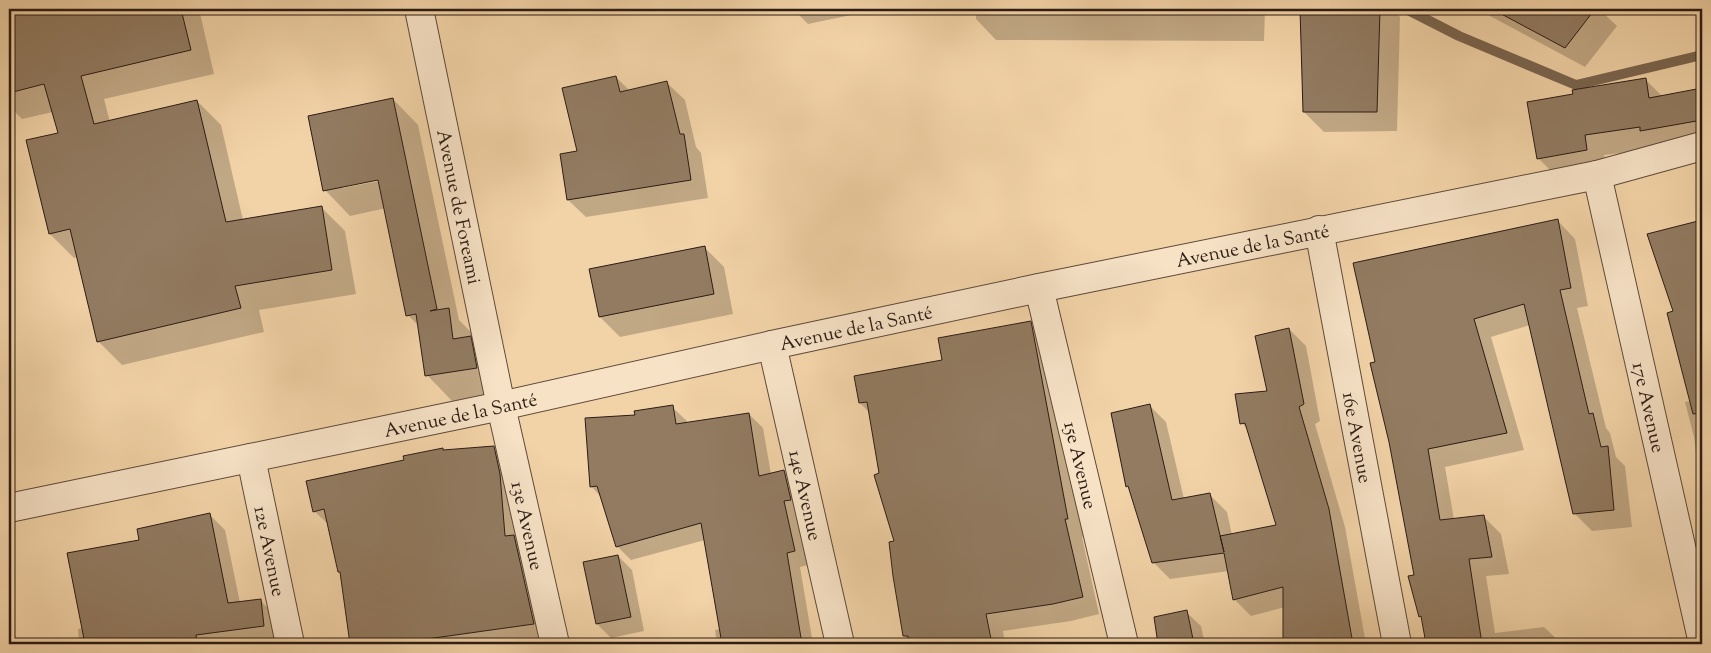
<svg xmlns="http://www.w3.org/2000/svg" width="1711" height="653" font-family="'Sorts Mill Goudy',serif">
<rect width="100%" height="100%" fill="#f2d3a7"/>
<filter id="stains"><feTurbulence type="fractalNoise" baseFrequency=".004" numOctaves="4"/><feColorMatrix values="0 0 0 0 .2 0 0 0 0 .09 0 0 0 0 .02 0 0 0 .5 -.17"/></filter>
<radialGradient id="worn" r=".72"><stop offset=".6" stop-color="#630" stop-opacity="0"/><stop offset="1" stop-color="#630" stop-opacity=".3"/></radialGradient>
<!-- shadow -->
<g fill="#0003" fill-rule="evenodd">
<path d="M 9,9 L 199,9 L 214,74 L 104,99 L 110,122 L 197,101 L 221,125 L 243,220 L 321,207 L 345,231 L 356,294 L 259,310 L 264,332 L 122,365 L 98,341 L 78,257 L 74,258 L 50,234 L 27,141 L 60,134 L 53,112 L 22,119 L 9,106 Z"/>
<path d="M 793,9 L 880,9 L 808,24 Z"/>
<path d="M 976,9 L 1265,9 L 1264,41 L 996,40 L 976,19 Z"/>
<path d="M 1301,9 L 1392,9 L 1400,17 L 1397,131 L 1324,132 L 1304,112 Z"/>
<path d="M 1477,9 L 1599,9 L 1617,26 L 1585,67 Z"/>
<path d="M 616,77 L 630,91 L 667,83 L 685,100 L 696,147 L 701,153 L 708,198 L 586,217 L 568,200 L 578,152 Z"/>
<path d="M 1645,79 L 1663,97 L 1701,90 L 1702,92 L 1702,143 L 1604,155 L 1607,170 L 1558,178 L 1538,158 L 1574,95 Z"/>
<path d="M 393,99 L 418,125 L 459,320 L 474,335 L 502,393 L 452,401 L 427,375 L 419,326 L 408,315 L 386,208 L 350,216 L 325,190 ZM 384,177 L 385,180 L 342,188 L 342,186 Z"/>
<path d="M 1558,221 L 1575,239 L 1588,306 L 1577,308 L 1606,428 L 1610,433 L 1616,457 L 1625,466 L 1632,527 L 1592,531 L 1574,513 L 1530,325 L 1491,337 L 1524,450 L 1445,467 L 1454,520 L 1483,516 L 1501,534 L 1509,574 L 1486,576 L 1495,633 L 1544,627 L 1562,644 L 1427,644 L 1422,618 L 1420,616 L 1416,577 L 1376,363 Z"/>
<path d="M 1702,221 L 1702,497 L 1694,437 L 1685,402 L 1691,401 L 1675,312 L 1649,235 Z"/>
<path d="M 704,247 L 724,267 L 733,314 L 620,337 L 600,317 Z"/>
<path d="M 1030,323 L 1048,340 L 1085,536 L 1082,537 L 1099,614 L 1071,621 L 1003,631 L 1005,644 L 911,644 L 904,636 L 896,542 L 881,474 L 871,414 L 860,403 L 944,361 Z"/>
<path d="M 1289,329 L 1306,346 L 1320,421 L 1315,424 L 1345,527 L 1366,644 L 1285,644 L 1285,607 L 1251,616 L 1234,599 L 1229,571 L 1170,579 L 1153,562 L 1131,490 L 1127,486 L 1149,405 L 1166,422 L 1184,499 L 1210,495 L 1227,512 L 1232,535 L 1277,526 L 1249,431 L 1242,423 L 1268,392 Z"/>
<path d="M 672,407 L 687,421 L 687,424 L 749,414 L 763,428 L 771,474 L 784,471 L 798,485 L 808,565 L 800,567 L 813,644 L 717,644 L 715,630 L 721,629 L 705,540 L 631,560 L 617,546 L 602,498 L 591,486 L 636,416 Z"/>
<path d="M 494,448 L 512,466 L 552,644 L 351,644 L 341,574 L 339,571 L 329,525 L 314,511 L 405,461 L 443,449 L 445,451 Z"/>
<path d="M 210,515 L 225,530 L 240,603 L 260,600 L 276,616 L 279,642 L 260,644 L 79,644 L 78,629 L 83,628 L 141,541 Z"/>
<path d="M 618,556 L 632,570 L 644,631 L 611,638 L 597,624 Z"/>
<path d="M 1186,612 L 1201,626 L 1205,644 L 1160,644 L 1155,618 Z"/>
</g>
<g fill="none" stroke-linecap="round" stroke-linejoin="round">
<!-- stream -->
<path stroke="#7a654f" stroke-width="10" d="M 1406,9 L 1459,36 L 1576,85 L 1702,55"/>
</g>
<!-- building -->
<g fill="#927b61" stroke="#2b1c15">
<path d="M 9,9 L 181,9 L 191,50 L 81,76 L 94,124 L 197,100 L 226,222 L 322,206 L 332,270 L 235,286 L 241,308 L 97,342 L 70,229 L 49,234 L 26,140 L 58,133 L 44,84 L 9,93 Z"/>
<path d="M 1300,9 L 1380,9 L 1377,112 L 1303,112 Z"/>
<path d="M 1492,9 L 1595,9 L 1565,48 Z"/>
<path d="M 616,76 L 620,92 L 667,81 L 680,134 L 684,134 L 691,180 L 567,200 L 560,154 L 577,151 L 562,88 Z"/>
<path d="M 1646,78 L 1649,98 L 1702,88 L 1702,120 L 1640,131 L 1640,127 L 1585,135 L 1587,150 L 1537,159 L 1527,102 L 1573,94 L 1572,90 Z"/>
<path d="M 393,98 L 437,309 L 430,311 L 449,308 L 453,339 L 471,336 L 477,368 L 425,376 L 416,314 L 406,316 L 378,180 L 323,191 L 308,116 Z"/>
<path d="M 1558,219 L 1571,288 L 1560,290 L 1589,414 L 1593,413 L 1601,447 L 1608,446 L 1614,510 L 1573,514 L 1524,304 L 1474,319 L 1507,433 L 1428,449 L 1440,520 L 1484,515 L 1492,557 L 1469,559 L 1482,644 L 1426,644 L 1421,616 L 1419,617 L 1408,576 L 1414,575 L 1389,442 L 1370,363 L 1375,362 L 1353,263 Z"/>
<path d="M 1702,220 L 1702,413 L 1693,414 L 1667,313 L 1673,311 L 1647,234 Z"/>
<path d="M 705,246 L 714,294 L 599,317 L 589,269 Z"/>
<path d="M 1031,321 L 1068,519 L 1065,519 L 1083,597 L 1053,604 L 986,614 L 992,644 L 910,644 L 908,636 L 903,636 L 893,576 L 889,542 L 894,541 L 874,475 L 879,473 L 867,402 L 859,403 L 854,376 L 942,360 L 938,338 Z"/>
<path d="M 1289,328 L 1304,404 L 1299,407 L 1329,509 L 1353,644 L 1283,644 L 1283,587 L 1233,600 L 1224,553 L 1152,563 L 1128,486 L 1126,487 L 1111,413 L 1150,404 L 1172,500 L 1210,493 L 1224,552 L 1220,536 L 1276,525 L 1245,423 L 1240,424 L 1235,394 L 1267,391 L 1255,336 Z"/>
<path d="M 673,405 L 676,424 L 749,413 L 759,476 L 784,470 L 791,500 L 784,501 L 795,551 L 787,553 L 802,644 L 722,644 L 701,523 L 616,547 L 597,486 L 590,487 L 585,418 L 635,415 L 634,411 Z"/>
<path d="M 494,446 L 500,474 L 505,536 L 514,535 L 534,624 L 391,644 L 350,644 L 340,572 L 338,572 L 324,509 L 313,512 L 306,481 L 404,460 L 403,456 L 443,448 L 443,450 Z"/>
<path d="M 210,513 L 228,603 L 261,599 L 264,626 L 196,635 L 197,644 L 85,644 L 67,553 L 139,540 L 137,529 Z"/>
<path d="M 618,555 L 631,617 L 596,624 L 583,562 Z"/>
<path d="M 1187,610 L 1194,644 L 1158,644 L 1154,617 Z"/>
</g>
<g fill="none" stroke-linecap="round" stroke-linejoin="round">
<defs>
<g id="minor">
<path id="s1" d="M 419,9 L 501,406 L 555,644"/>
<path id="s2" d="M 1597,175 L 1702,639"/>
<path id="s3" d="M 1319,230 L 1397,644"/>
<path id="s4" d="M 1039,288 L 1124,644"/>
<path id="s5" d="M 772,345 L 840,644"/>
<path id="s6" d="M 251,458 L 290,644"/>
<path id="s7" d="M 9,508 L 501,406 L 772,345 L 1039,288 L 1597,175 L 1702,146"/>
</g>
</defs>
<!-- minor casing -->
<use href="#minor" stroke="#5d4a3a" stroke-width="30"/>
<!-- minor -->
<use href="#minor" stroke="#f7e2c6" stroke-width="28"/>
</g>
<g text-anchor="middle" stroke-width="4" stroke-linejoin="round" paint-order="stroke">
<!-- street labels -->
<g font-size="19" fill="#2b1c15" stroke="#f7e2c6">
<text dy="7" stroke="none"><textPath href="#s1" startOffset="202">Avenue de Foreami</textPath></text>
<text dy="7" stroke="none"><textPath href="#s7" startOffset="1271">Avenue de la Santé</textPath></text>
<text dy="7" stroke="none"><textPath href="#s7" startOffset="866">Avenue de la Santé</textPath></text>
<text dy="7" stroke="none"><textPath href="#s2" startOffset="238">17e Avenue</textPath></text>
<text dy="7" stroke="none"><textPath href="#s7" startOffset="461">Avenue de la Santé</textPath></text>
<text dy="7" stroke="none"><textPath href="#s3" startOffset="211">16e Avenue</textPath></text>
<text dy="7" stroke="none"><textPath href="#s4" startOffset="182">15e Avenue</textPath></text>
<text dy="7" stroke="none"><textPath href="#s5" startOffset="154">14e Avenue</textPath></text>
<text dy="7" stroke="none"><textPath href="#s1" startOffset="528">13e Avenue</textPath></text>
<text dy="7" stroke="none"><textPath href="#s6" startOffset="95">12e Avenue</textPath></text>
</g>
</g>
<!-- margin -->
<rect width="1711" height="653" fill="none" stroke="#f2d3a7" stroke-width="30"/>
<rect x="10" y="10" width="1691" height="633" fill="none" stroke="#2b1c15" stroke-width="2.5"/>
<rect x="15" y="15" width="1681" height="623" fill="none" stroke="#2b1c15"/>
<rect width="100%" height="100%" filter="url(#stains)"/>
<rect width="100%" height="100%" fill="url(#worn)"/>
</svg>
